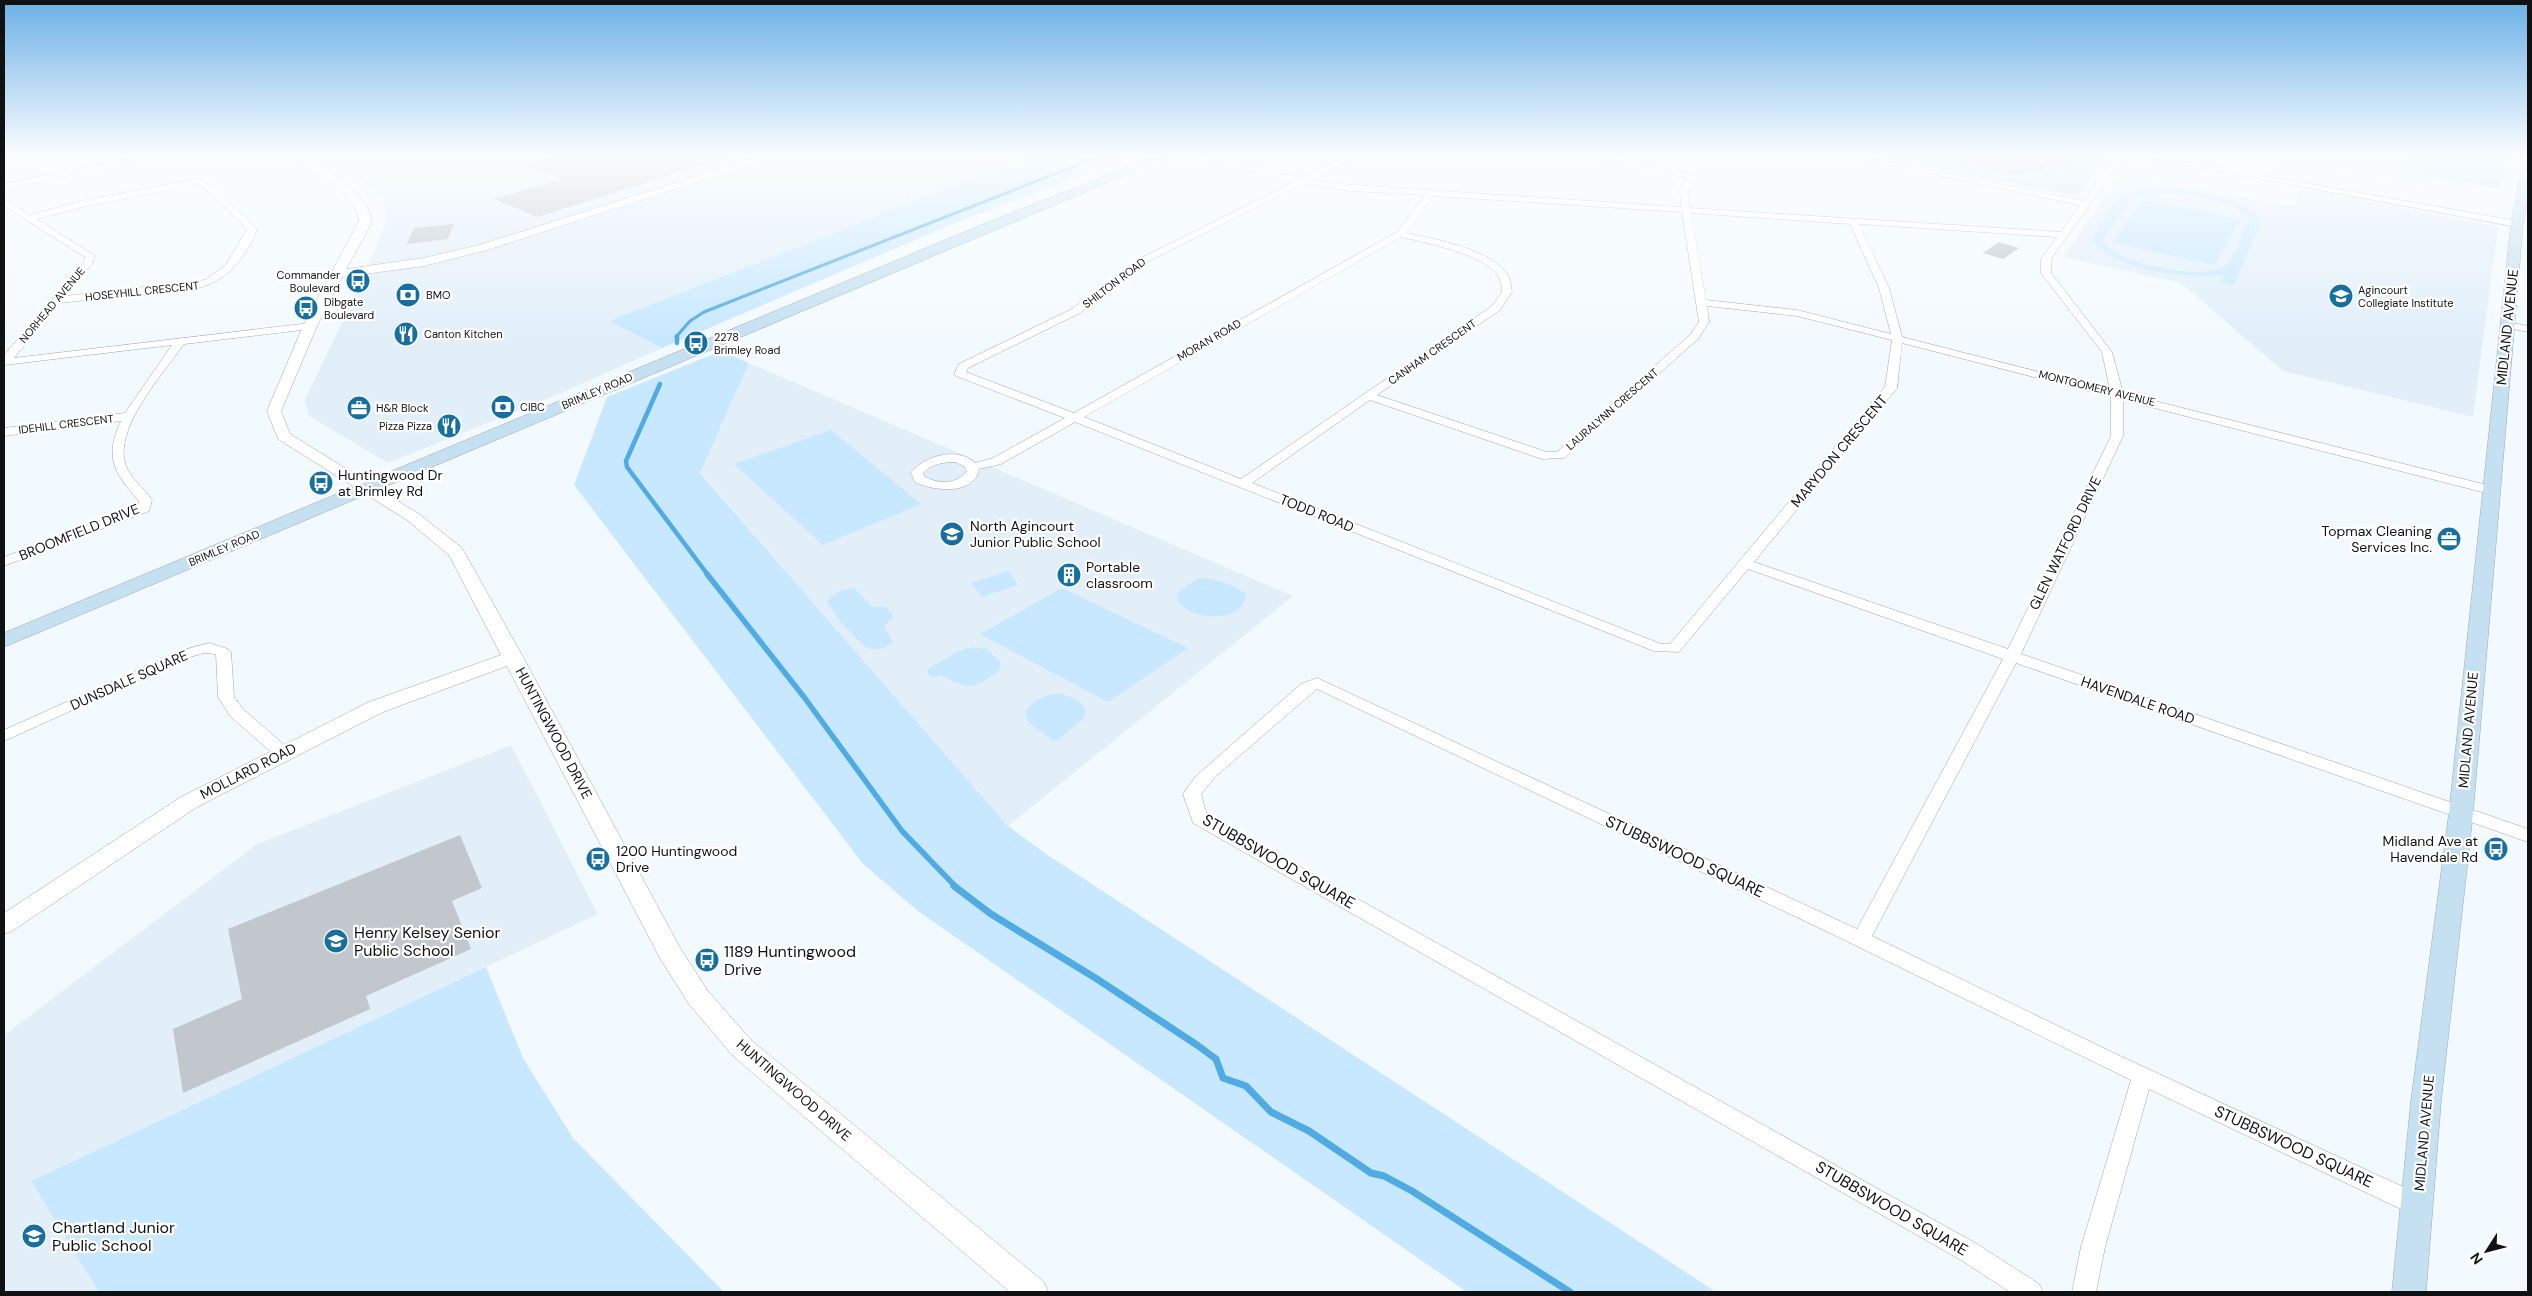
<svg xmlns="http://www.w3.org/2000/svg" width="2532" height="1296" font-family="'DM Sans',sans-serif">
<rect width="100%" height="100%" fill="#f3faff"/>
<!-- built -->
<g fill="#e2eff9">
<path d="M 323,156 L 1031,156 L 609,321 L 662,348 L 566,391 L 388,463 L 309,416 L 305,400 L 364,276 L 386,222 L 383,198 L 358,178 Z"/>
<path d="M 2251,156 L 2408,156 L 2404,171 L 2425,176 L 2423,186 Z"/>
<path d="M 2120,175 L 2294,207 L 2302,189 L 2498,226 L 2473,417 L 2283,371 L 2181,283 L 2063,257 Z"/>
<path d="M 749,363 L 1293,596 L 1008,826 L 700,472 Z"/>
<path d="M 511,745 L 598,914 L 31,1181 L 99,1292 L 4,1292 L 4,1035 L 257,844 Z"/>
</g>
<!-- green -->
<g fill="#c8e8ff" fill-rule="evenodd">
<path d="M 1031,156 L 1131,156 L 955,223 L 662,348 L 609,321 Z"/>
<path d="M 1865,156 L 2109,156 L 2078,196 Z"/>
<path d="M 2408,156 L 2510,156 L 2500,189 L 2403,172 Z"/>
<path d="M 2165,189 C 2186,191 2256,199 2261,224 L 2233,286 L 2220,283 L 2224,275 C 2185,278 2122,273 2094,243 L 2093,238 C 2118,198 2114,189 2165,189 ZM 2149,193 C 2176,192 2233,195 2248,220 C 2243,231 2234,259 2226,265 C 2206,282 2113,265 2104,240 L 2131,198 Z"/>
<path d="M 2143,200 L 2240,219 L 2215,265 L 2112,243 Z"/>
<path d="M 721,351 L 749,363 L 700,473 L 1008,826 L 1046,854 L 1716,1292 L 1467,1292 L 918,911 L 863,864 L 574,485 L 607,397 Z"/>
<path d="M 831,430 L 921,504 L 823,545 L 734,464 Z"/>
<path d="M 1008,571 L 1019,585 L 982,597 L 971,583 Z"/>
<path d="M 1198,578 C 1217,578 1230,583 1246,594 C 1245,622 1193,624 1177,600 L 1178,593 Z"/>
<path d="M 854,588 L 872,607 L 886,607 L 894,617 L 884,626 L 893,643 L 882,649 L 868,649 L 844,626 L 827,603 C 833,592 842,589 854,588 Z"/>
<path d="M 1062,588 L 1188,648 L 1108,702 L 980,634 Z"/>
<path d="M 972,647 L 987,649 L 1001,662 L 999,671 C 972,690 969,690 940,675 L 933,678 L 927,674 L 928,669 L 959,651 Z"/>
<path d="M 1060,693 L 1078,700 L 1086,710 L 1083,719 L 1058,740 L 1052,740 L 1027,721 L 1026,711 C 1035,698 1045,695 1060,693 Z"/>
<path d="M 486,967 L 523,1058 L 573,1138 L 724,1292 L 99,1292 L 31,1181 Z"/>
</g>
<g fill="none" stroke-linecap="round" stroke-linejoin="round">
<!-- stream-far3 -->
<path stroke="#50abe3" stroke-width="3" d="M 676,337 L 690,321 L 704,312 L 1100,156"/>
<!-- stream-far2 -->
<g stroke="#50abe3" stroke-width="4.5">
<path d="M 677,343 L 677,336"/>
<path d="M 660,384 L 626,461 L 627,467 L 708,575"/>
</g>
<!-- stream-far1 -->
<path stroke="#50abe3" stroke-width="5.5" d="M 707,574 L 804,697 L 902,831 L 956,887"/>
<!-- stream -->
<path stroke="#50abe3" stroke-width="7" d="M 954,886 L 991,914 L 1097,979 L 1197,1045 L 1216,1059 L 1223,1078 L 1246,1086 L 1271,1112 L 1309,1131 L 1371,1173 L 1384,1176 L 1412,1191 L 1570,1292"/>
</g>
<!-- building -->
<g fill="#c1c7cc">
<path d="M 556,156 L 723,156 L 724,158 L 537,217 L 494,199 L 562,179 L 524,165 Z"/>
<path d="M 1940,156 L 2081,156 L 2069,170 L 2047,165 L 2042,172 L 2030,170 L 2025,175 L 1940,162 Z"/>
<path d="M 454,224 L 448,239 L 407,244 L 414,228 Z"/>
<path d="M 1999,242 L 2019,248 L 2003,259 L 1983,253 Z"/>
<path d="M 460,835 L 482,888 L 452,901 L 471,949 L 366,996 L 370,1009 L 183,1093 L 173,1029 L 242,999 L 228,929 Z"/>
</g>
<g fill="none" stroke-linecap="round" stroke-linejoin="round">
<defs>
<g id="minor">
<path d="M 141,156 L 154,156 L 4,190 L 4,184 Z"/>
<path d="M 1196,156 L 1208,156 L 1301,178 L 1347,156 L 1356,156 L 1311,180 L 1352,185 L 1681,207 L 1680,190 L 1687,178 L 1586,156 L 1600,156 L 1695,175 L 1696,177 L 1688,190 L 1690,208 L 2061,232 L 2080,205 L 1845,156 L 1859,156 L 2084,201 L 2116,156 L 2124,156 L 2051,259 L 2051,273 L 2112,352 L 2123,393 L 2495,487 L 2496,490 L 2490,494 L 2123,400 L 2123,436 L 2021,654 L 2528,829 L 2528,842 L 2016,663 L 1872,936 L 2118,1055 L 2425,1197 L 2428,1205 L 2425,1213 L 2417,1216 L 2409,1213 L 2149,1089 L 2105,1247 L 2096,1292 L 2072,1292 L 2081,1247 L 2131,1080 L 1832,934 L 1317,689 L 1216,776 L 1201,794 L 1207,815 L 1977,1244 L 2039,1284 L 2043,1292 L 2010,1292 L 1961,1260 L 1193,823 L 1183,794 L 1195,777 L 1301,684 L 1317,678 L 1857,929 L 2003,659 L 1748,569 L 1679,652 L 1654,651 L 1075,422 L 1001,464 L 979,469 C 975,496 932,491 915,482 L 911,473 C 923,456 958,446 975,463 L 993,458 L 1065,418 L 956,376 L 954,374 L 959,364 L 1072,309 L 1137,260 L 1294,182 ZM 1303,184 L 1352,191 L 1425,195 L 1397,232 L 1074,413 L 966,372 L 968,368 L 1080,313 L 1143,264 ZM 1433,196 L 1682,212 L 1699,322 L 1690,335 L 1557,452 L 1547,452 L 1377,395 L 1500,310 L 1512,292 C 1511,287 1511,281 1509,277 C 1493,249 1435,239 1406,233 ZM 1691,213 L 1850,224 L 1879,288 L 1891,334 L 1797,310 L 1706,300 ZM 1859,224 L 2057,237 L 2041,259 L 2041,273 L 2102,352 L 2110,390 L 1902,337 L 1889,288 ZM 1401,237 C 1424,242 1493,256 1500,280 C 1502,284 1501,288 1502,292 L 1492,306 L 1241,479 L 1084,417 ZM 1707,306 L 1797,316 L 1892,340 L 1885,387 L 1670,644 L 1661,644 L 1252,483 L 1370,400 L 1542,459 L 1564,458 L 1698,339 L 1709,322 ZM 1902,343 L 2111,397 L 2111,436 L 2008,649 L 1754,562 L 1897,388 ZM 955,462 L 964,466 L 967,471 C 956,485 939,484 925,477 L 923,473 C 931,464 944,462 955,462 Z"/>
<path d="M 2139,156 L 2154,156 L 2517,221 L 2522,224 L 2517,227 Z"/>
<path d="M 196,179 L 210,184 L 257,229 C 247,257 227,281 198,288 L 60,303 L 14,358 L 310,323 L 315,326 L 310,329 L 184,344 C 164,373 112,429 126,466 C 132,480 144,488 152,500 L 149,511 L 4,566 L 4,557 L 138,506 L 139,501 C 114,473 104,457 121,421 L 4,436 L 4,428 L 125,413 L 172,345 L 4,365 L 4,355 L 84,262 L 85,257 L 4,206 L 4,199 L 30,215 L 86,200 ZM 195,185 L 204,188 L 247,229 L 226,265 L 205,280 L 65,296 L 92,264 L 95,256 L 37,219 L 87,206 Z"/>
<path d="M 2508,322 L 2528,326 L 2528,332 L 2504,327 L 2504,323 Z"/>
<path d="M 209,643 L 228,649 L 231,652 L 234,697 L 243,709 L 289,749 L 291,753 L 289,757 L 277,757 L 231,717 L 218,697 L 216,654 L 204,653 L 190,657 L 4,741 L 4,730 L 180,651 Z"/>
</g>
<path id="tertiary" d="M 295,156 C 298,156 303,155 306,156 C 323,162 373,201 371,221 C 370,229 351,260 346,269 L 424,258 L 479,245 L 762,156 L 776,156 L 487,250 L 424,266 L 342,277 L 317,326 L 281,411 L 290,434 L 419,514 L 462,548 L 523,657 L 679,946 L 707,990 L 751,1040 L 1044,1282 L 1048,1292 L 1010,1292 L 733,1056 L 689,1004 L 661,960 L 507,666 L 383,712 L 197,807 L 12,931 L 4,934 L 4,913 L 181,797 L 369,702 L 501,655 L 449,555 L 407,520 L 278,439 L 267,411 L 303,326 L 359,221 C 353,186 315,179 295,156 Z"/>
<g id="secondary">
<path d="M 1156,156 L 1171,156 L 4,647 L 4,633 L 986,223 Z"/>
<path d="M 2528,164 L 2528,198 L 2523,224 L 2473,813 L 2441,1101 L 2426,1292 L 2392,1292 L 2411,1101 L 2449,813 L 2511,224 L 2522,168 Z"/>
</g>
</defs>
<!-- minor casing -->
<use href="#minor" stroke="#a0a6ab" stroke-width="1"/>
<!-- tertiary casing -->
<use href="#tertiary" stroke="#a0a6ab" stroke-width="1"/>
<!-- secondary casing -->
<use href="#secondary" stroke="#a0a6ab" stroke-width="1"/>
<!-- minor -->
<use href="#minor" fill="#fff" fill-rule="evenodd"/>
<!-- tertiary -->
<use href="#tertiary" fill="#fff" fill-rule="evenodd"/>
<!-- secondary -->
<use href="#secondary" fill="#c5e0f1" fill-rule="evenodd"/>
</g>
<!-- sky -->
<linearGradient id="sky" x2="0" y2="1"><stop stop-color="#6bb0e6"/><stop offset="0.46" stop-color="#fafdff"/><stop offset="1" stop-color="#fafdff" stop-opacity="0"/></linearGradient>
<rect width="2532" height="337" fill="url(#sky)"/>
<!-- icons -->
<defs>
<symbol id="bus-disc" viewBox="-11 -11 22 22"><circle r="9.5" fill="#176f9f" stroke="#fff"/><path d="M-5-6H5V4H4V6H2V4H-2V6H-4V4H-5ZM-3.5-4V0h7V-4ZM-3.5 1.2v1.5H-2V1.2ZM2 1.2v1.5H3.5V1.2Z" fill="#fff"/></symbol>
<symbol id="bank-disc" viewBox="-11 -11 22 22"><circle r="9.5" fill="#176f9f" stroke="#fff"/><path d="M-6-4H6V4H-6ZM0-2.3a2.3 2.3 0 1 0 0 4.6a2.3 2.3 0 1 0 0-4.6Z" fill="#fff"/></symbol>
<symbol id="school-disc" viewBox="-11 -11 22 22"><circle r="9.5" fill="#176f9f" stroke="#fff"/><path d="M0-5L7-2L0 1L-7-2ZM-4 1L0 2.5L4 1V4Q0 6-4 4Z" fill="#fff"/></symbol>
<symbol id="restaurant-disc" viewBox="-11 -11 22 22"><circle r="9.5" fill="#176f9f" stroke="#fff"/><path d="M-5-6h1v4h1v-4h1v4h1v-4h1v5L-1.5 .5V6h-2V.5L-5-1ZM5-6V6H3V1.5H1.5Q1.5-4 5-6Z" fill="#fff"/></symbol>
<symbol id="office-disc" viewBox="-11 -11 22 22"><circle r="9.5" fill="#176f9f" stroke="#fff"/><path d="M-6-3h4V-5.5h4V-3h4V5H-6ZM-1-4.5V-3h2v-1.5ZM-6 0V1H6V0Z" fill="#fff"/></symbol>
<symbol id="building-disc" viewBox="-11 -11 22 22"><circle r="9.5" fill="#176f9f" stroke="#fff"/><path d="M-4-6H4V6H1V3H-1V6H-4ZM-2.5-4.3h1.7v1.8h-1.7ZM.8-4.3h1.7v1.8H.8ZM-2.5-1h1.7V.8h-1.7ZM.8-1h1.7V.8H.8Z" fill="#fff"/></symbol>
</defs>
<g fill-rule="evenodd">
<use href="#bus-disc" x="344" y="267" width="28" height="28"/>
<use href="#bank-disc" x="394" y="281" width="28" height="28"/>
<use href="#school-disc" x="2327" y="282" width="28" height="28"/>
<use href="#bus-disc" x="292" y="294" width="28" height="28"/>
<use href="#restaurant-disc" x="392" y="320" width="28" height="28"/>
<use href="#bus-disc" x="682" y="329" width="28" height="28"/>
<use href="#bank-disc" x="489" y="393" width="28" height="28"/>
<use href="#office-disc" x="345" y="394" width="28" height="28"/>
<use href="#restaurant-disc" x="435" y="412" width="28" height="28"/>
<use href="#bus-disc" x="307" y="469" width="28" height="28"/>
<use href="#school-disc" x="938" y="520" width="28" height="28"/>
<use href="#office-disc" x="2435" y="525" width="28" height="28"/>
<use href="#building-disc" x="1055" y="561" width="28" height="28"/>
<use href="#bus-disc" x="2482" y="835" width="28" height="28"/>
<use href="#bus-disc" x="584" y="845" width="28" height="28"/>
<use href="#school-disc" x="322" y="927" width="28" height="28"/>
<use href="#bus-disc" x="693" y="946" width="28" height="28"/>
<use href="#school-disc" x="20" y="1222" width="28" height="28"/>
</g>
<g text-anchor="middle" stroke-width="4.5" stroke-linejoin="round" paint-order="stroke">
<!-- far-poi labels -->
<g font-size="11" fill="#0f1113" stroke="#fff" text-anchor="start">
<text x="340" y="279" text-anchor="end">Commander<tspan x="340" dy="13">Boulevard</tspan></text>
<text x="2358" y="294">Agincourt<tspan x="2358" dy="13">Collegiate Institute</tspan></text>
<text x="426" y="299">BMO</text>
<text x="324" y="306">Dibgate<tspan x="324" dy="13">Boulevard</tspan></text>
<text x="424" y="338">Canton Kitchen</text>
<text x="714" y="341">2278<tspan x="714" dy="13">Brimley Road</tspan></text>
<text x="520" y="411">CIBC</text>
<text x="376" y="412">H&amp;R Block</text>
<text x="432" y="430" text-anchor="end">Pizza Pizza</text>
</g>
<!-- far-street labels -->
<g font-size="11" fill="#0f1113" stroke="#fff">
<text transform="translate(1114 283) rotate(-37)" y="4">SHILTON ROAD</text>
<text transform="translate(142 291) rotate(-6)" y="4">HOSEYHILL CRESCENT</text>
<text transform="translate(52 305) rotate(-50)" y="4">NORHEAD AVENUE</text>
<text transform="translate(1209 340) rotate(-30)" y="4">MORAN ROAD</text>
<text transform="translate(1432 352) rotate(-35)" y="4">CANHAM CRESCENT</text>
<text transform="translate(2097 388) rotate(14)" y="4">MONTGOMERY AVENUE</text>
<text transform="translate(597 391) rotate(-23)" y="4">BRIMLEY ROAD</text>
<text transform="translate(1612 409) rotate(-41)" y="4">LAURALYNN CRESCENT</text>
<text transform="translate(66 424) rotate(-7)" y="4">IDEHILL CRESCENT</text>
<text transform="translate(224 548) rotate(-23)" y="4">BRIMLEY ROAD</text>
</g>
<!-- street labels -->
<g font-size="14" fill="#0f1113" stroke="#fff">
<text transform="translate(2507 327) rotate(-84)" y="5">MIDLAND AVENUE</text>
<text transform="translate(1839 451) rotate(-50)" y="5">MARYDON CRESCENT</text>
<text transform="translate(1317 513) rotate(22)" y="5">TODD ROAD</text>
<text transform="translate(79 532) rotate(-22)" y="5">BROOMFIELD DRIVE</text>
<text transform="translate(2065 543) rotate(-64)" y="5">GLEN WATFORD DRIVE</text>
<text transform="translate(129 680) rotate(-24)" y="5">DUNSDALE SQUARE</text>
<text transform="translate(2138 700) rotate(19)" y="5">HAVENDALE ROAD</text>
<text transform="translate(2468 730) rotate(-85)" y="5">MIDLAND AVENUE</text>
<text transform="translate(554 733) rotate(62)" y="5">HUNTINGWOOD DRIVE</text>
<text transform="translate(248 771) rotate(-27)" y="5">MOLLARD ROAD</text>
<text transform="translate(794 1090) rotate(41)" y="5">HUNTINGWOOD DRIVE</text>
<text transform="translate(2424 1133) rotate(-85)" y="5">MIDLAND AVENUE</text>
</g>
<!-- poi labels -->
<g font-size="14" fill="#0f1113" stroke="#fff" text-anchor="start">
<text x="338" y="480">Huntingwood Dr<tspan x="338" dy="16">at Brimley Rd</tspan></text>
<text x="970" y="531">North Agincourt<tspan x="970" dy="16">Junior Public School</tspan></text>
<text x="2432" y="536" text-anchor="end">Topmax Cleaning<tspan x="2432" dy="16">Services Inc.</tspan></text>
<text x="1086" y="572">Portable<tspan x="1086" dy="16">classroom</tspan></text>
<text x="2478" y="846" text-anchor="end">Midland Ave at<tspan x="2478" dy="16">Havendale Rd</tspan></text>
<text x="616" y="856">1200 Huntingwood<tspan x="616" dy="16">Drive</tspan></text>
</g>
<!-- near-street labels -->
<g font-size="16" fill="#0f1113" stroke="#fff">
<text transform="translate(1685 856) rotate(25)" y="6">STUBBSWOOD SQUARE</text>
<text transform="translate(1279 861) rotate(30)" y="6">STUBBSWOOD SQUARE</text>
<text transform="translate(2294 1146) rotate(25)" y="6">STUBBSWOOD SQUARE</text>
<text transform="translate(1892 1208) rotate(30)" y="6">STUBBSWOOD SQUARE</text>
</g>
<!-- near-poi labels -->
<g font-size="16" fill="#0f1113" stroke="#fff" text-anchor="start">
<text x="354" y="938">Henry Kelsey Senior<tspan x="354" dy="18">Public School</tspan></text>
<text x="724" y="957">1189 Huntingwood<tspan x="724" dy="18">Drive</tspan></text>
<text x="52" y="1233">Chartland Junior<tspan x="52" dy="18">Public School</tspan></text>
</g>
</g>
<!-- border -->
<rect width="2532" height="1296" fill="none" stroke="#0f1113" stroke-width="10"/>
<!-- north arrow -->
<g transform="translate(2487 1251) rotate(234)" stroke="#ffffff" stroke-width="4" paint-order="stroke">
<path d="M0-4L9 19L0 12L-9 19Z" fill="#0f1113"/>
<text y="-8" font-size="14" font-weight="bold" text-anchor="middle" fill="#0f1113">N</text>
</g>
</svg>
